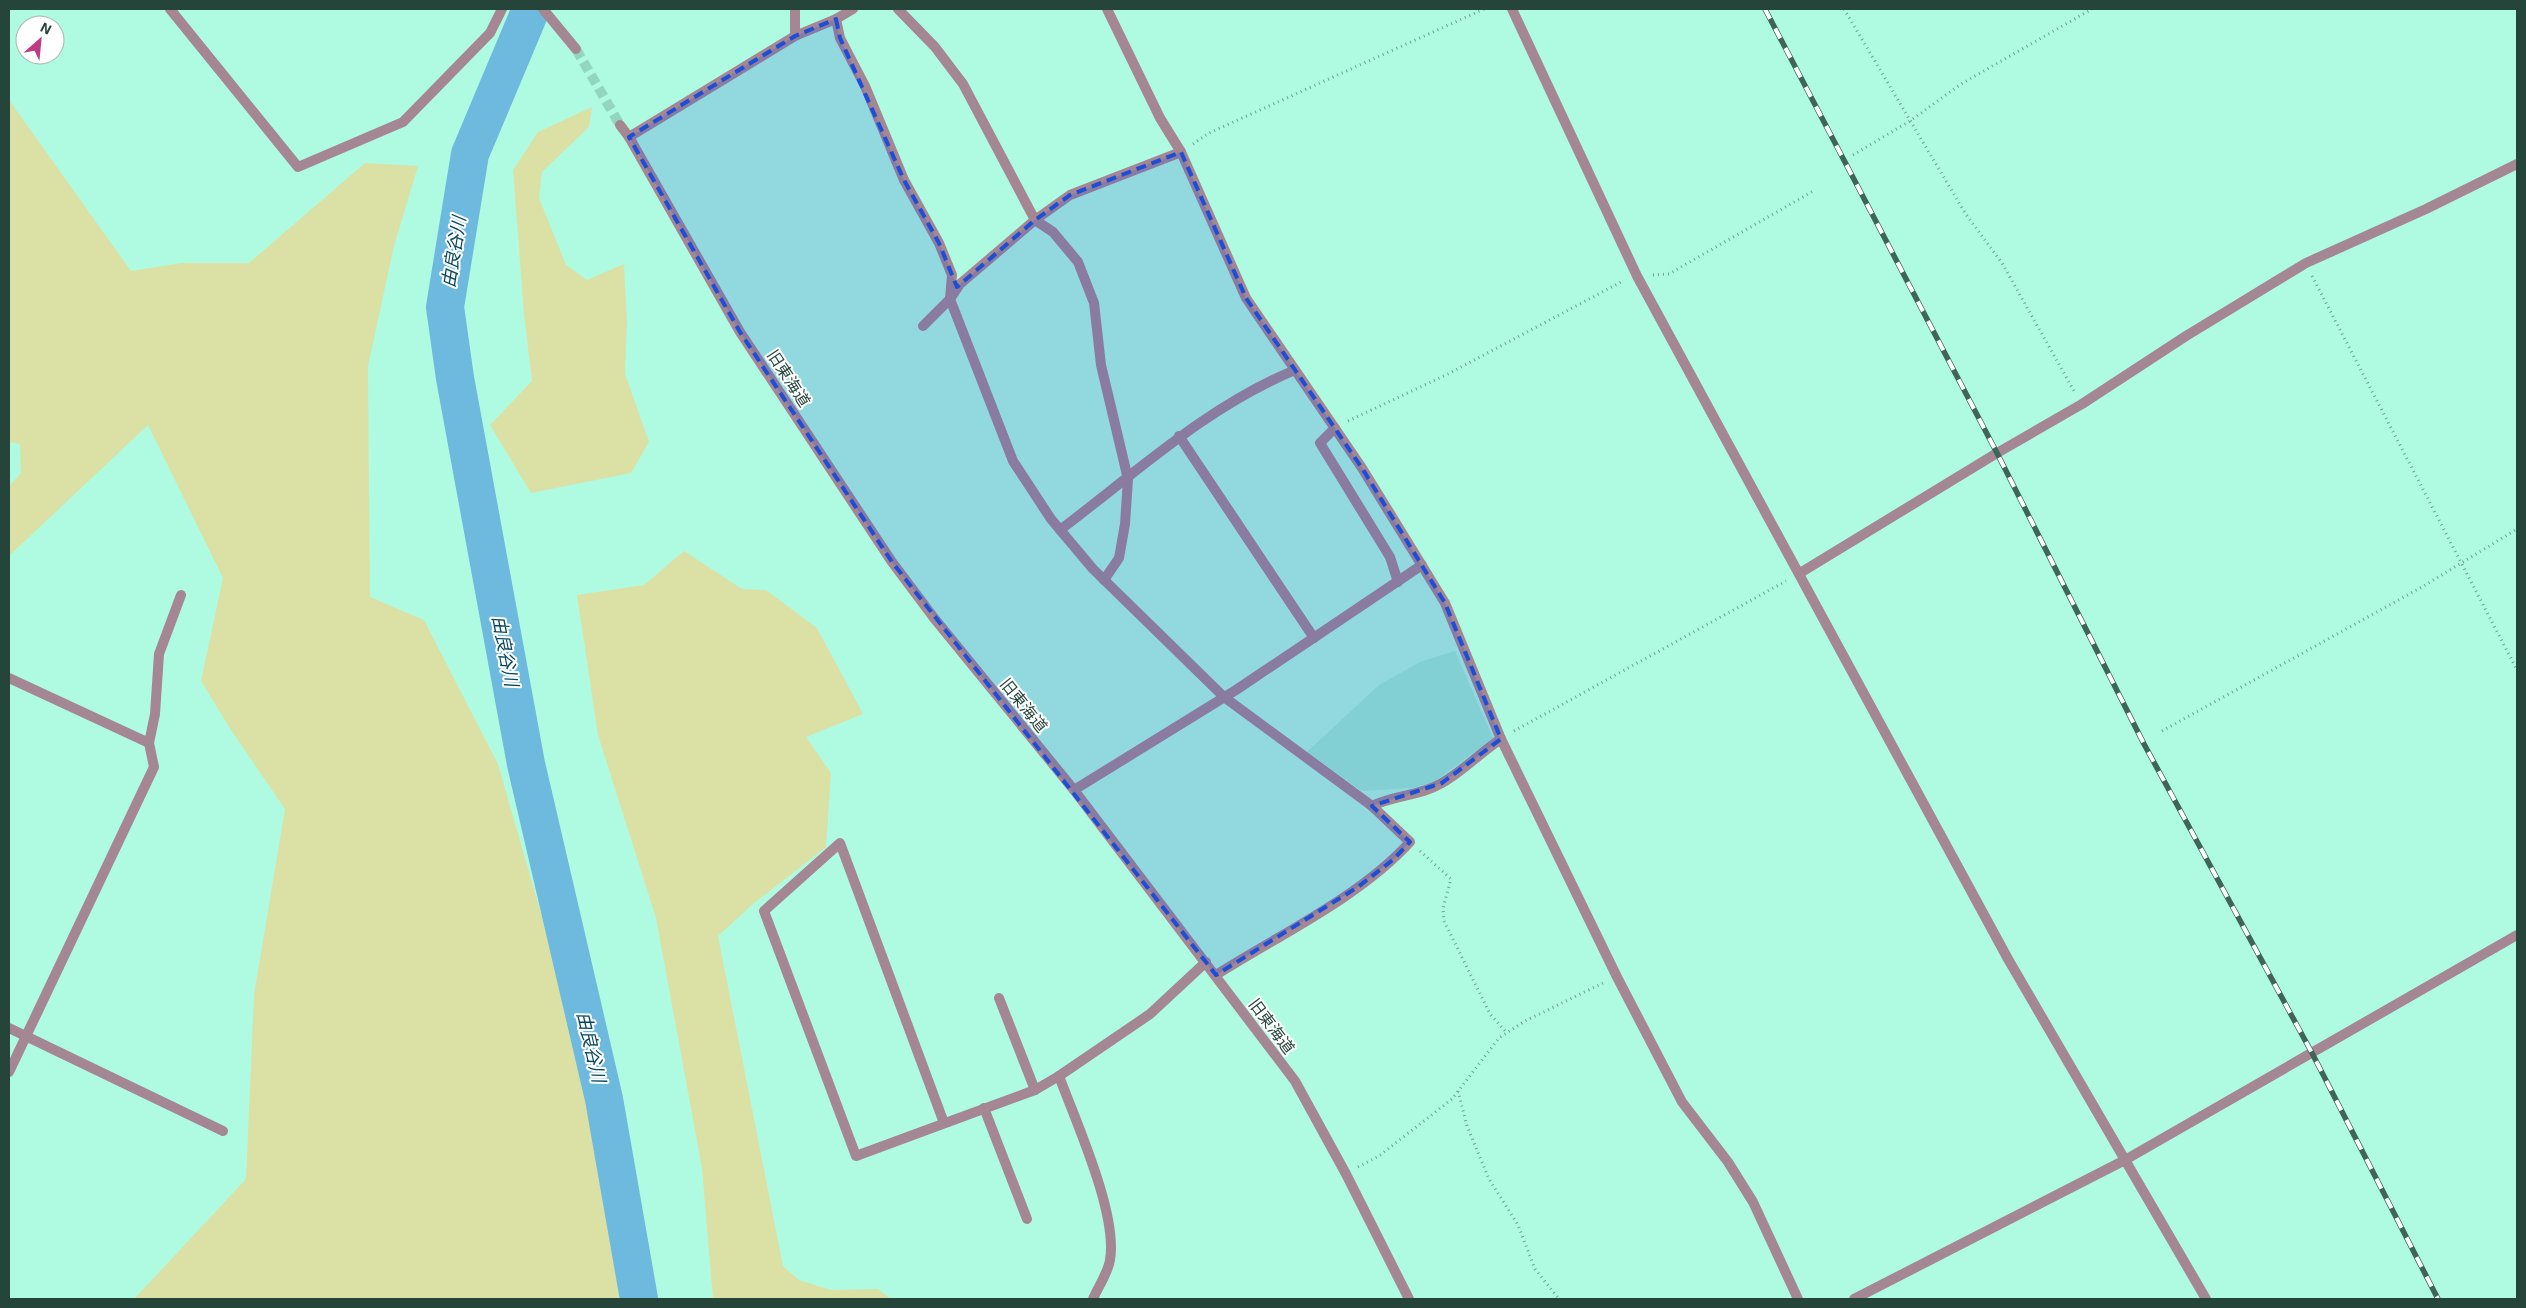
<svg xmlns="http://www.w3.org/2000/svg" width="2526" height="1308" font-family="'Exo 2','Noto Sans JP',sans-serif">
<rect width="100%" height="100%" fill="#affbe2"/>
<!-- built -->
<path fill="#9befd4" d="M 1455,651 L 1493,738 L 1434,782 L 1412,788 L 1362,791 L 1307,752 L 1379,685 L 1420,662 Z"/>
<!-- green -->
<g fill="#dbe0a5">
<path d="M 9,100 L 131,271 L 182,263 L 249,263 L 365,163 L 418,166 L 394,246 L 368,366 L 370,597 L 424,620 L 498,764 L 569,1011 L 622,1299 L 134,1299 L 246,1179 L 254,995 L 285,809 L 231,730 L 201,681 L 223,578 L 148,425 L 9,556 L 9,486 L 21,473 L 20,444 L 9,442 Z"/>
<path d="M 592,107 L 589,127 L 542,172 L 539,198 L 566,265 L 587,280 L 624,264 L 627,320 L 625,374 L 649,442 L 631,473 L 531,493 L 490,425 L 532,381 L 524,314 L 513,170 L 538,132 Z"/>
<path d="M 684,551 L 742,589 L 766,590 L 817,628 L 863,714 L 806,737 L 831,773 L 826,847 L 752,905 L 718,936 L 783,1266 L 799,1280 L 831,1290 L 878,1289 L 891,1299 L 713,1299 L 702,1168 L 656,918 L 598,735 L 577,595 L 644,585 Z"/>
</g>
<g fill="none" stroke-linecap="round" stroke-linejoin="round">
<!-- river -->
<path stroke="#6eb9de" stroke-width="38" d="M 531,9 L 470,154 L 445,307 L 455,378 L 526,764 L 604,1099 L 639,1299"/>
<!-- minor-tunnel -->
<path stroke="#93d6c0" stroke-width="10" stroke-dasharray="10 5" stroke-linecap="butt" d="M 576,49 L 620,125"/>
<!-- path -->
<g stroke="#6da391" stroke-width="3" stroke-dasharray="1 4" stroke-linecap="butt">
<path d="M 1844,9 L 1965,213 L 2002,263 L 2074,391"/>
<path d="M 1193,144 L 1209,133 L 1484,9"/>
<path d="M 1853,155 L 1910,121 L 1961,84 L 2092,9"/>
<path d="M 1653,275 L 1669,274 L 1815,190"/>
<path d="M 2312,276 L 2517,670"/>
<path d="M 1348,421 L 1448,374 L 1623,281"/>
<path d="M 1514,731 L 1786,581"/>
<path d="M 2162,731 L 2422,587 L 2517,529"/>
<path d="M 1420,851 L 1451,879 L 1443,908 L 1444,921 L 1490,1014 L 1507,1033"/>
<path d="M 1458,1091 L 1467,1126 L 1489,1179 L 1518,1225 L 1535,1269 L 1559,1299"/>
<path d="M 1358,1167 L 1379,1156 L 1452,1099 L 1499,1038 L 1525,1021 L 1603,983"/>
</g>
<!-- service -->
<g stroke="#a58693" stroke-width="10">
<path d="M 9,678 L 149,743"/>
<path d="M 9,1028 L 223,1131"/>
<path d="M 9,1072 L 154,767 L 149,743 L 155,714 L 159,654 L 181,595"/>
</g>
<!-- minor -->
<g stroke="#a58693" stroke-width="10">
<path d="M 170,9 L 298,167 L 403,122 L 490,33 L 502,9"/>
<path d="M 543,9 L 576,49"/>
<path d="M 795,9 L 795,36"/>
<path d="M 898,9 L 935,47 L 963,84 L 1035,220 L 1070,195 L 1181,152"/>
<path d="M 1107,9 L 1160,118 L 1181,152 L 1246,298 L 1362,468 L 1445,603 L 1501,739 L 1617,977 L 1682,1102 L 1728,1162 L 1753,1202 L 1798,1299"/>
<path d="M 836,19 L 840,38 L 865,86 L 904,180 L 939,243 L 952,275 L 950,299 L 1013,461 L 1051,519 L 1093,569 L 1224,697 L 1372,806"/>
<path d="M 620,125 L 629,137 L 740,332 L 892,562 L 934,618 L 1074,790 L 1295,1081 L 1346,1174 L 1409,1299"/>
<path d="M 923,326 L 950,299 L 960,284 L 1035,220 L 1053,232 L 1078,262 L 1094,303 L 1101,365 L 1128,479 L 1125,524 L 1119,558 L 1104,580"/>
<path d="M 1335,428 L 1320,443 L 1390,557 L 1398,582"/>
<path d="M 1179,436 L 1314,638"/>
<path d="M 1060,530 C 1137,472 1206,407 1295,370"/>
<path d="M 1800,573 L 1997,453 L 2082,404 L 2186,336 L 2306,263 L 2426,209 L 2517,164"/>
<path d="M 1074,790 L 1236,690 L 1422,565"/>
<path d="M 1216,975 C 1279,935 1360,897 1410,842 L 1372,806 C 1395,795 1420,796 1442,783 C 1463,771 1481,752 1501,739"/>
<path d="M 999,998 L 1035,1090"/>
<path d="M 1059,1076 C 1076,1122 1118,1214 1110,1260 C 1108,1273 1098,1287 1093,1299"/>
<path d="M 984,1108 L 1027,1219"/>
<path d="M 944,1123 L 840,843 L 764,911 L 856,1156 L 1035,1090 L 1059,1076 L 1150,1014 L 1206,962"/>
</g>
<!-- tertiary -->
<g stroke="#a58693" stroke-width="10">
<path d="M 1512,9 L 1637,276 L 2008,959 L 2206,1299"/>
<path d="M 629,137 L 795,36 L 836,19 L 853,9"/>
<path d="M 1854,1299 L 2125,1160 L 2517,935"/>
</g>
<defs>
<path id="rail" d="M 1765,9 L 1997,453 L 2144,744 L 2312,1053 L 2438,1299"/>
</defs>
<!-- rail casing -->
<use href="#rail" stroke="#3e6558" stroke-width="5.5"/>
<!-- rail -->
<use href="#rail" stroke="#fff" stroke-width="4" stroke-dasharray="11" stroke-linecap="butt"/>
</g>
<!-- marked area -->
<path fill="#1d4ed8" fill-opacity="0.2" stroke="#1d4ed8" stroke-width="4" stroke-dasharray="10 6" stroke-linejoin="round" d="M 836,19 L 840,38 L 904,180 L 939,243 L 957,287 L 1035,220 L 1070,195 L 1181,152 L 1246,298 L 1362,468 L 1445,603 L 1501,739 L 1442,783 L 1372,806 L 1410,842 L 1394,859 L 1358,887 L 1216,975 L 892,562 L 740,332 L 629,137 L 795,36 Z"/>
<g text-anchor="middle" stroke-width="4" stroke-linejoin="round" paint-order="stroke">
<!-- street labels -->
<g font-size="16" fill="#25443a" stroke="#fff">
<text transform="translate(789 378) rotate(57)" y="6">旧東海道</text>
<text transform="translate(1024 705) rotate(51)" y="6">旧東海道</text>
<text transform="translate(1272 1026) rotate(53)" y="6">旧東海道</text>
</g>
<!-- water labels -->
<g font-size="18" font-style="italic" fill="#044760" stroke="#fff">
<text transform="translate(454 252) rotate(-81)" y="6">由良谷川</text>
<text transform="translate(505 651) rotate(79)" y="6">由良谷川</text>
<text transform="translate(591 1047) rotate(77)" y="6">由良谷川</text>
</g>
</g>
<!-- border -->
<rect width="2526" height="1308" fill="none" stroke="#25443a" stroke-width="20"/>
<!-- north arrow -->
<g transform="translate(40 40) rotate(27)"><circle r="24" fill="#ffffff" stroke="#a8b4b0"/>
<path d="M0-4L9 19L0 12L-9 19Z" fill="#bf3c82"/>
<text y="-8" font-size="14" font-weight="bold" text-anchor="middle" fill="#25443a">N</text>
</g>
</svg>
